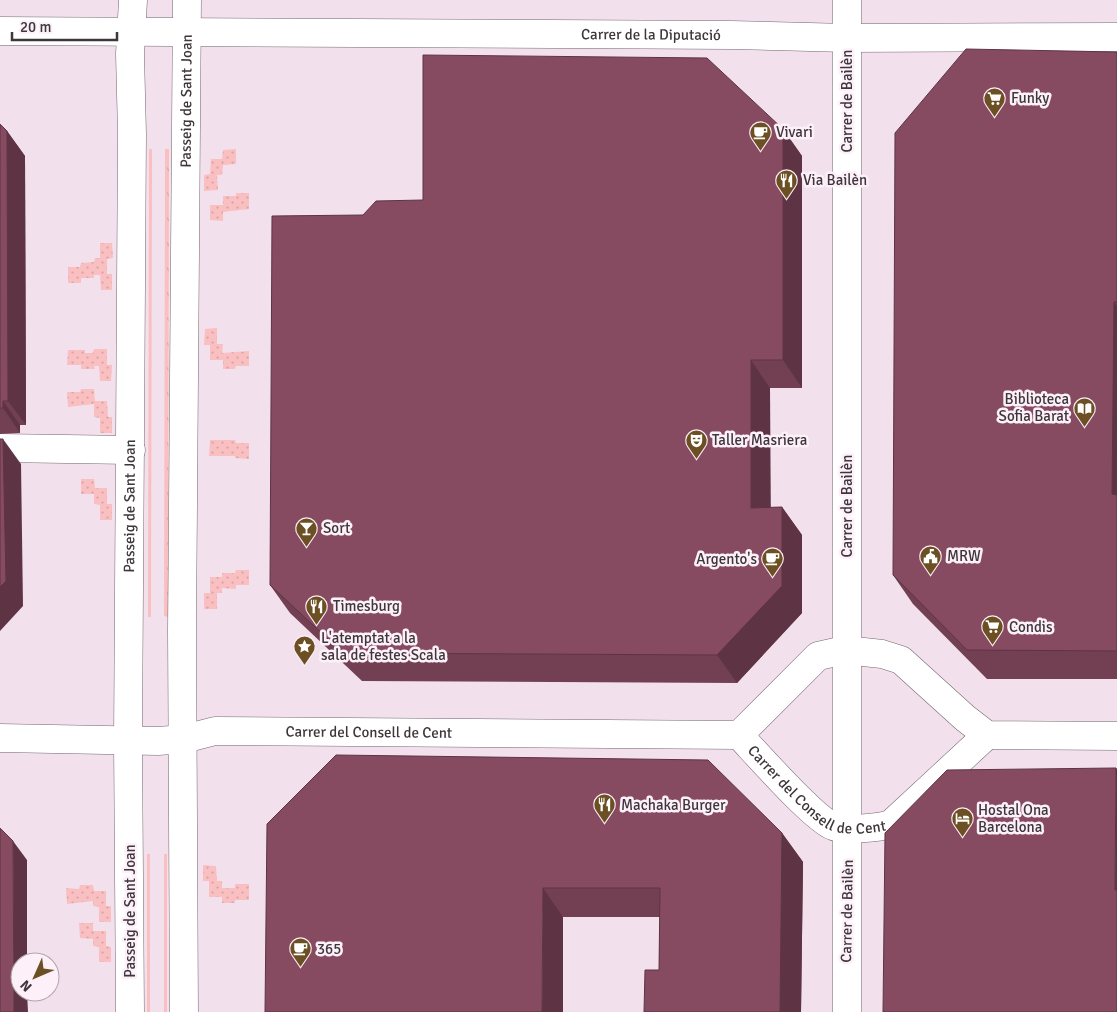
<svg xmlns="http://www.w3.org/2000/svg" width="1117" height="1012" font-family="Signika,sans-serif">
<defs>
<pattern id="grass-tufts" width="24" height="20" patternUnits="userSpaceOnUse" patternTransform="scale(1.25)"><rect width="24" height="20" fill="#fabfc0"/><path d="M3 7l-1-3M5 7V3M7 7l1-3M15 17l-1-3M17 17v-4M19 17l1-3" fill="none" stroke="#d7a5a6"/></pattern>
<pattern id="park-dots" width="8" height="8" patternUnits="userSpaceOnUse" patternTransform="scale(1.25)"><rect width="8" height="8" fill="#fabfc0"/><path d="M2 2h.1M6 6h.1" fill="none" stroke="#d7a5a6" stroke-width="1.8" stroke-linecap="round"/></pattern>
</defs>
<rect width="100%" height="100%" fill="#f2e1ed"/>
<!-- grass -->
<g fill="url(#grass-tufts)">
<path d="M 149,149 L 152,149 L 151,617 L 148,617 Z"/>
<path d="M 165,149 L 169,149 L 168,617 L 164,616 Z"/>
<rect x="147" y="854" width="3" height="158"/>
<rect x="164" y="854" width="3" height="158"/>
</g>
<!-- park -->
<g fill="url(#park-dots)">
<path d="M 236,149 L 236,164 L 223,165 L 222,175 L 217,175 L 218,190 L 204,191 L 204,175 L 210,174 L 211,159 L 222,159 L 223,150 Z"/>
<path d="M 236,193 L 249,193 L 249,209 L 223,212 L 223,221 L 210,220 L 210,205 L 223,205 L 223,196 L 236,196 Z"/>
<path d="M 100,243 L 112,243 L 113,258 L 107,259 L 107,274 L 112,274 L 112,290 L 101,290 L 100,275 L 94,275 L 94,278 L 81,278 L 81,283 L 68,283 L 68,267 L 80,267 L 81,263 L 94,262 L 95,258 L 100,258 Z"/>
<path d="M 217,328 L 217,344 L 223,344 L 222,353 L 249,351 L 249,366 L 236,366 L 235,369 L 223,369 L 223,360 L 210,360 L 210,345 L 204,345 L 205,329 Z"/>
<path d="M 94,349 L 107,349 L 107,365 L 112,365 L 111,381 L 100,381 L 99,366 L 94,366 L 95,369 L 81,369 L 81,365 L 67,365 L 68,350 L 85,350 L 85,353 L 93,353 Z"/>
<path d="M 81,389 L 94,389 L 95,401 L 107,401 L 108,417 L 112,417 L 112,433 L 100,433 L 100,418 L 94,417 L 94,404 L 68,407 L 67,392 L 80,392 Z"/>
<path d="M 210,440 L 235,440 L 236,443 L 249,443 L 249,459 L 235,458 L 235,456 L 209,456 Z"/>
<path d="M 81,479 L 94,479 L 95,488 L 107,488 L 107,504 L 112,504 L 112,520 L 100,520 L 100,505 L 94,504 L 94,494 L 81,494 Z"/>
<path d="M 236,570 L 249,570 L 249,585 L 236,585 L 236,589 L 222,588 L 222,593 L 217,593 L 217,609 L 204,609 L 204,593 L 210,593 L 210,577 L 222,577 L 222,573 L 235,573 Z"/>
<path d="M 203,865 L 216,866 L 217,881 L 222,881 L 222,888 L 235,888 L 235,884 L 249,884 L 249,900 L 235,900 L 235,903 L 222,903 L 222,897 L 209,897 L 209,881 L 203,881 Z"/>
<path d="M 80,885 L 93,885 L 94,891 L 106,891 L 106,906 L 111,906 L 111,922 L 99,922 L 99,907 L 93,906 L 93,901 L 67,904 L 66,888 L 79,889 Z"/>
<path d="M 79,923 L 93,923 L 93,931 L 106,931 L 106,946 L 111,947 L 111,962 L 99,962 L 99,947 L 93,946 L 93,939 L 80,938 Z"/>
</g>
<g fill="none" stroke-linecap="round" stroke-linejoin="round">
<defs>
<g id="minor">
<path id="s1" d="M 0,31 L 731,35 L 847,38 L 1117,37"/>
<path d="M 0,448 L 131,450"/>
<path id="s2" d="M 739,735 C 756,753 814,819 833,826 C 845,831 879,828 891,824 L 987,735"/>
<path id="s3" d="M 0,738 L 158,741 L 184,739 L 215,731 L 739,735 L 818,656 L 845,650 L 882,654 L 901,660 L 965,718 L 987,735 L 1117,736"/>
<path id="s4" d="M 130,1012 L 128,741 L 132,134 L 130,54 L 133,0"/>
<path id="s5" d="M 184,1012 L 182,631 L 187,0"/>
<path d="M 847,1012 L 847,0"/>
</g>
</defs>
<!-- minor casing -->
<use href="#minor" stroke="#746670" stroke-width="29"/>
<!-- minor -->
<use href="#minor" stroke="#fff" stroke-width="28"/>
</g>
<!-- wall -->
<g fill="#734053">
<path d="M 1117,52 L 1117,679 L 987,679 L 913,604 L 893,575 Z"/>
<path d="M 0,124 L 7,131 L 25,156 L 26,425 L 20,425 L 20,433 L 0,434 Z"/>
<path d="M 783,129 L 802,156 L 802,388 L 770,388 L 770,508 L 782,507 L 802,535 L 802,613 L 737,683 L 362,681 L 290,613 L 270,585 L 363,215 L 423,200 Z"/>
<path d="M 267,824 L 782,833 L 803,862 L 801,1012 L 644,1012 L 659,970 L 660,917 L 563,917 Z"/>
</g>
<!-- shaded-wall -->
<g fill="#5e3444">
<path d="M 783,129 L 802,156 L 802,388 L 783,360 Z"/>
<path d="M 7,131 L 25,156 L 26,425 L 8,401 Z"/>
<path d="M 1114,302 L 1117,306 L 1117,502 L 1112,494 Z"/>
<path d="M 751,360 L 770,388 L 771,535 L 751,508 Z"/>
<path d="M 3,401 L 20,425 L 20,433 L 3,408 Z"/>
<path d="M 3,439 L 21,464 L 23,606 L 0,631 L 0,587 Z"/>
<path d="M 782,507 L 802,535 L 802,613 L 737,683 L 717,655 Z"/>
<path d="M 1116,768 L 1117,769 L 1117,893 L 1115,890 Z"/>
<path d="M 782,833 L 803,862 L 801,1012 L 780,1012 Z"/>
<path d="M 13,841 L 27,860 L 27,962 L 20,962 L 20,992 L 27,992 L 28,1012 L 14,1012 Z"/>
<path d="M 543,888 L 563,917 L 563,1012 L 542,1012 Z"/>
</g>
<!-- building -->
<g fill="#864b61" stroke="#5e3444">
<path d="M 966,49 L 1117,52 L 1117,302 L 1114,302 L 1112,494 L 1117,495 L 1117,651 L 967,650 L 893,575 L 895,133 Z"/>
<path d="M 423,55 L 707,58 L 783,129 L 783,360 L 751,360 L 751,508 L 782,507 L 782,586 L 717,655 L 343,653 L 270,585 L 272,216 L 363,215 L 376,201 L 423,200 Z"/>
<path d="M 0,124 L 7,131 L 8,401 L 3,401 L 3,408 L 0,408 Z"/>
<path d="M 0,439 L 3,439 L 6,581 L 0,587 Z"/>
<path d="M 336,755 L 708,760 L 782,833 L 780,1012 L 644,1012 L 645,970 L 659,970 L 660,888 L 543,888 L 542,1012 L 265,1012 L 267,824 Z"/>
<path d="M 1116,768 L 1115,890 L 1117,890 L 1117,1012 L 883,1012 L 885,833 L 947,770 Z"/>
<path d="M 0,828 L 13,841 L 14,1012 L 0,1012 Z"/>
</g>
<!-- icons -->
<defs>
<symbol id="supermarket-pin" viewBox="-11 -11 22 30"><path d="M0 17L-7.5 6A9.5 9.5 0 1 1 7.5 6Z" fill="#6c5023" stroke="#fdf0f9"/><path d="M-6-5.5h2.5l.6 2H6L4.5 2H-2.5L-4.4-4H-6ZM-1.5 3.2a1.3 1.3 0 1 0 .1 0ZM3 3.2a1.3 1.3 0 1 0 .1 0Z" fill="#fff"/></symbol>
<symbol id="cafe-pin" viewBox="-11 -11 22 30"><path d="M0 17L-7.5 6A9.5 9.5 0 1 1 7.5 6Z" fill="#6c5023" stroke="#fdf0f9"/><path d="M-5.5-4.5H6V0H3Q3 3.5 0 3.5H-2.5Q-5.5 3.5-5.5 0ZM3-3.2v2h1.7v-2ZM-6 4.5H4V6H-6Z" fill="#fff"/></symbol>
<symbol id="restaurant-pin" viewBox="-11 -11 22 30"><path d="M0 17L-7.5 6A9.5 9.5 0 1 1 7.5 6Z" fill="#6c5023" stroke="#fdf0f9"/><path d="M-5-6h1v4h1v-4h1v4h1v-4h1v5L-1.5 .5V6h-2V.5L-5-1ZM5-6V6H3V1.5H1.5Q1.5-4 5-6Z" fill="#fff"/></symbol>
<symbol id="library-pin" viewBox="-11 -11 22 30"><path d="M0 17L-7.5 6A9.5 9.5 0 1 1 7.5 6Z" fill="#6c5023" stroke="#fdf0f9"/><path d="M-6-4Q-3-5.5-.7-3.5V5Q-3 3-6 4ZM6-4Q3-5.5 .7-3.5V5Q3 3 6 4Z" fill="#fff"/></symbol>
<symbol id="theatre-pin" viewBox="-11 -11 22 30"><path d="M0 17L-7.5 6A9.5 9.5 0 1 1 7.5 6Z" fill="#6c5023" stroke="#fdf0f9"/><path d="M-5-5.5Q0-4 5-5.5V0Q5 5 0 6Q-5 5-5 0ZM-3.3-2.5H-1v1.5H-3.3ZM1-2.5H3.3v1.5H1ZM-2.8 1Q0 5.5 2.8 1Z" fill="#fff"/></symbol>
<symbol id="bar-pin" viewBox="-11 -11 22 30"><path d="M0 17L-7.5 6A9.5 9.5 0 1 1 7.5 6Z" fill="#6c5023" stroke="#fdf0f9"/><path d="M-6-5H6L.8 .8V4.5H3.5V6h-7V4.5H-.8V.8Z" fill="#fff"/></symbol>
<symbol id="civic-pin" viewBox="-11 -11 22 30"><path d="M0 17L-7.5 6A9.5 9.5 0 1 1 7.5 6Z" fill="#6c5023" stroke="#fdf0f9"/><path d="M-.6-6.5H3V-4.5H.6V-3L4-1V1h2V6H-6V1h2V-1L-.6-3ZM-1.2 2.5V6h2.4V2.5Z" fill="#fff"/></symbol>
<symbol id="sight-pin" viewBox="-11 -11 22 30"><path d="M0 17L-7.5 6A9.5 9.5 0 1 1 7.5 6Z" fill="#6c5023" stroke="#fdf0f9"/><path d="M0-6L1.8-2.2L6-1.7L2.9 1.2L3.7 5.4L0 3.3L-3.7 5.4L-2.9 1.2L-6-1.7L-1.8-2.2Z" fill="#fff"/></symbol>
<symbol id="hotel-pin" viewBox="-11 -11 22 30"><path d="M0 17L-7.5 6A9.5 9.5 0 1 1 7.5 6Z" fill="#6c5023" stroke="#fdf0f9"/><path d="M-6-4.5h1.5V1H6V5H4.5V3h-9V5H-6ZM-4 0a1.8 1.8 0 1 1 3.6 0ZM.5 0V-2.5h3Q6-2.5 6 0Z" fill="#fff"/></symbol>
</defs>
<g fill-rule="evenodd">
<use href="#supermarket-pin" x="982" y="86" width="25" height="34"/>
<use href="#cafe-pin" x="748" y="120" width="25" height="34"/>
<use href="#restaurant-pin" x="774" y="168" width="25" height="34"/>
<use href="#library-pin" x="1072" y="396" width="25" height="34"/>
<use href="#theatre-pin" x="684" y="428" width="25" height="34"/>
<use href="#bar-pin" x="294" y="516" width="25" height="34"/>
<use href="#civic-pin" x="918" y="544" width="25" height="34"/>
<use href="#cafe-pin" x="760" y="546" width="25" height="34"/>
<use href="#restaurant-pin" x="304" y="594" width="25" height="34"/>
<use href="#supermarket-pin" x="980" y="614" width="25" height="34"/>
<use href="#sight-pin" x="292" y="634" width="25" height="34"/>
<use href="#restaurant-pin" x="592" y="792" width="25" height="34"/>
<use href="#hotel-pin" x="950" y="806" width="25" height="34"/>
<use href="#cafe-pin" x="288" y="936" width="25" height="34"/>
</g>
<g text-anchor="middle" stroke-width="5" stroke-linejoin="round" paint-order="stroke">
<!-- street labels -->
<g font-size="15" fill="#3d363b" stroke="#fdf0f9">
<text dy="5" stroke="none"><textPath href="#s1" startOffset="651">Carrer de la Diputació</textPath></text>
<text dy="5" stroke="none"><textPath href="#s5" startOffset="911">Passeig de Sant Joan</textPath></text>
<text transform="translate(847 101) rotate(-90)" y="5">Carrer de Bailèn</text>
<text dy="5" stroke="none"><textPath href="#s4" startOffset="506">Passeig de Sant Joan</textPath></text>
<text transform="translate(847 506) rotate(-90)" y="5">Carrer de Bailèn</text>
<text dy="5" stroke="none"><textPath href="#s3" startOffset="370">Carrer del Consell de Cent</textPath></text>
<text dy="5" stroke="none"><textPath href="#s2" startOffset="101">Carrer del Consell de Cent</textPath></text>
<text transform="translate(130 911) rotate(-90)" y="5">Passeig de Sant Joan</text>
<text transform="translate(847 911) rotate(-89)" y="5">Carrer de Bailèn</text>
</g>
<!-- poi labels -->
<g font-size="15" fill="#3d363b" stroke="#fdf0f9" text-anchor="start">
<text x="1011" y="103">Funky</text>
<text x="776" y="137">Vivari</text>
<text x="803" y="185">Via Bailèn</text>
<text x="1069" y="404" text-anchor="end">Biblioteca<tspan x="1069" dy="17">Sofia Barat</tspan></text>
<text x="712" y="445">Taller Masriera</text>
<text x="323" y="533">Sort</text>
<text x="947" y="561">MRW</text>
<text x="757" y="564" text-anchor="end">Argento's</text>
<text x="333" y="611">Timesburg</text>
<text x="1009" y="632">Condis</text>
<text x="321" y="643">L'atemptat a la<tspan x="321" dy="17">sala de festes Scala</tspan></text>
<text x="621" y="810">Machaka Burger</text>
<text x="978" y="815">Hostal Ona<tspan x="978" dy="17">Barcelona</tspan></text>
<text x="317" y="954">365</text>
</g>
</g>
<!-- north arrow -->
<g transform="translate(35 977) rotate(225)"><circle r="24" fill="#fdf0f9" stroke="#b0a6ad"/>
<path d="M0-4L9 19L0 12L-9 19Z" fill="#6c5023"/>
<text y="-8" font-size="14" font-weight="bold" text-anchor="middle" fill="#3d363b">N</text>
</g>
<!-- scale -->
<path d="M12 32v8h105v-8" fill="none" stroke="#3d363b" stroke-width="2.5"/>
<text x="20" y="32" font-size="15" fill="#3d363b" stroke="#fdf0f9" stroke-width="4" paint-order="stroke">20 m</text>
</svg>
